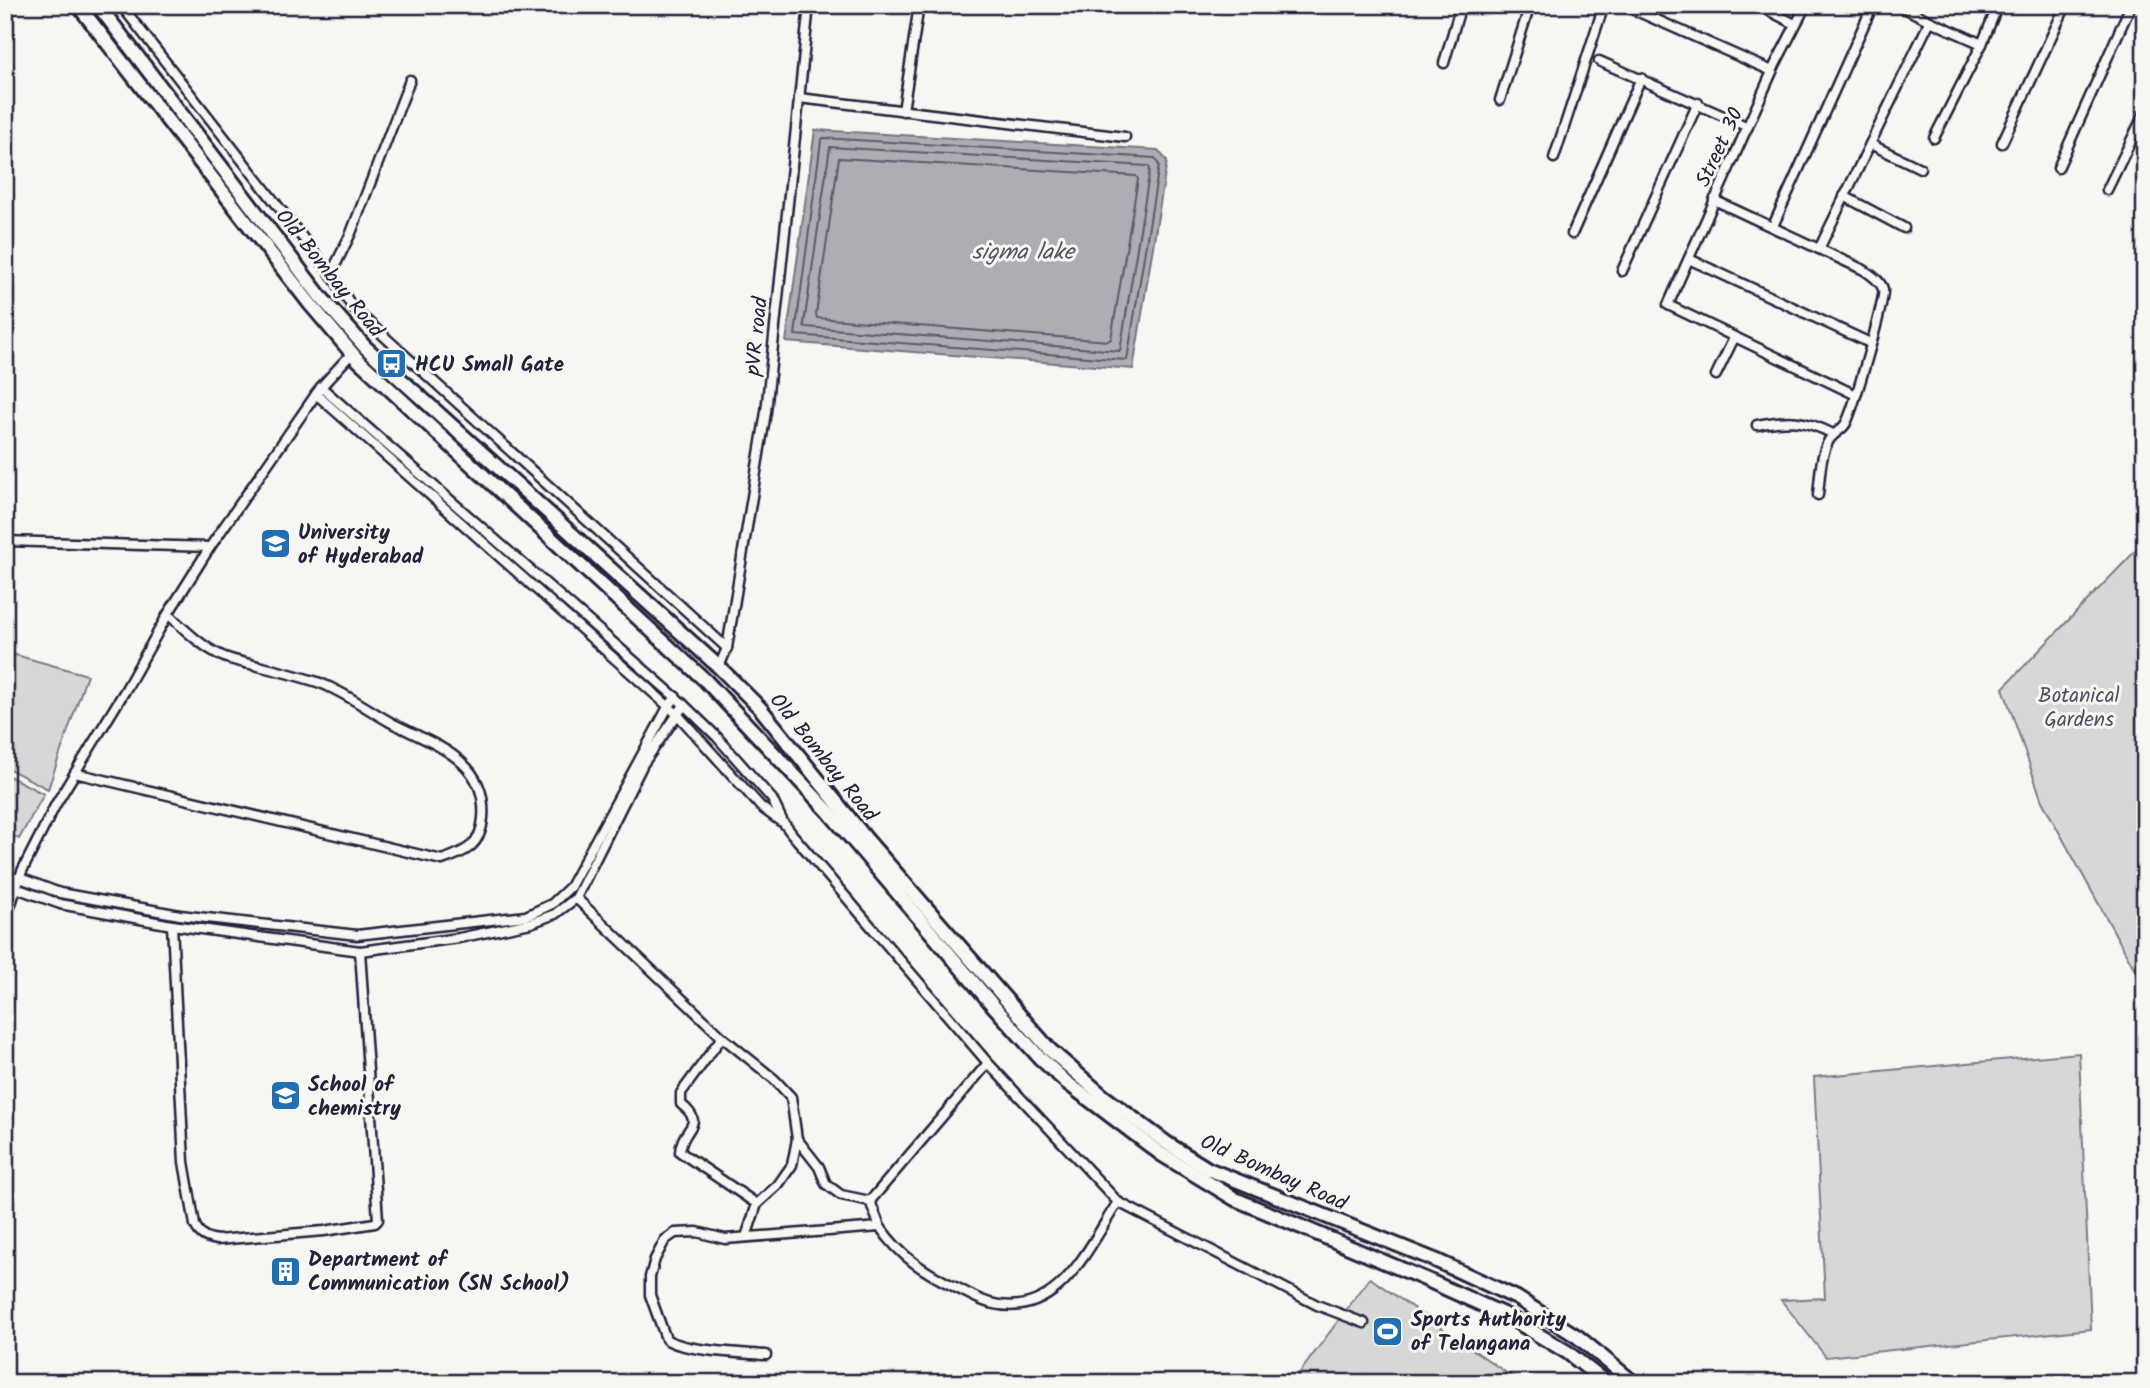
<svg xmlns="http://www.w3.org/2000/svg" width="2150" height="1388" font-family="Kalam,sans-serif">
<rect width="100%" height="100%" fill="#f6f6f2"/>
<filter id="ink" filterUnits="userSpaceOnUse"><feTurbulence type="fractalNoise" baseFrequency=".0143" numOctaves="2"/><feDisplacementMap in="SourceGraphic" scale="14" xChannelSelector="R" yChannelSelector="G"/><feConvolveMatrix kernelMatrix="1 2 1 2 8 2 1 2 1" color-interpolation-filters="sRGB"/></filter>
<g filter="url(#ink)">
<!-- green -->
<g fill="#d7d7d7" stroke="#7c7c89" stroke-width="2">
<path d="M 2145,541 L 2145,988 L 2042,801 L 2003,688 Z"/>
<path d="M 5,652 L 87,675 L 48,789 L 5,767 Z"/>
<path d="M 5,774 L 44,794 L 19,839 L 5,832 Z"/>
<path d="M 2079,1053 L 2091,1329 L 1826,1357 L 1781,1300 L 1825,1298 L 1814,1077 Z"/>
<path d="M 1370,1278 L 1521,1383 L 1292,1383 Z"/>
</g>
<!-- water -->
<path fill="#adadb3" stroke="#757583" stroke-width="2" d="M 815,130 L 1158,150 L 1167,161 L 1133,369 L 786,342 Z"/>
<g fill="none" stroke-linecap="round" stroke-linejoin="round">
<!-- shore -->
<g stroke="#5a5a6b" stroke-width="2">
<path d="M 823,138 L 1155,158 L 1159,165 L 1127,360 L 795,335 L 821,141 Z"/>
<path d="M 830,147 L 1148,166 L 1150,169 L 1120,351 L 805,327 L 804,324 Z"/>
<path d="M 839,158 L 1136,176 L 1138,179 L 1111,339 L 1108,341 L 817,318 L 816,314 Z"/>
</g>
<defs>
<g id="minor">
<path d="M 121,5 L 331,274 L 353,308 L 727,648"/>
<path d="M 1623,5 L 1772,71"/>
<path d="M 1758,5 L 1795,24"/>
<path d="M 1806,5 L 1775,65 L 1668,305 L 1856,395"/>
<path d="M 1930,21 L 1982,44"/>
<path d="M 1599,61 L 1748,127"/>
<path d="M 1444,63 L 1461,5"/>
<path d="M 799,98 L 1125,137"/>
<path d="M 1500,100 L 1530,5"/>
<path d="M 903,111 L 919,5"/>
<path d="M 1934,138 L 1982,44 L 1998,5"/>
<path d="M 2002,143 L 2066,5"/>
<path d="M 1870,144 L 1920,168"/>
<path d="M 1554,158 L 1604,5"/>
<path d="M 2058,168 L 2131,5"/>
<path d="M 2107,190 L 2145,112"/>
<path d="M 1844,196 L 1904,228"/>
<path d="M 1714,200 L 1864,270 C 1871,275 1880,280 1883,289 C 1886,298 1853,410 1846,423 C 1842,431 1832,433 1828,442 C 1820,457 1820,478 1818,495"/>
<path d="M 1773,226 L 1873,5"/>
<path d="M 1572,234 L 1641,78"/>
<path d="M 1819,249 L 1930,21 L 1898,5"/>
<path d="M 1689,259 L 1870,343"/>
<path d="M 1622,271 L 1698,103"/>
<path d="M 331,274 L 351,233 L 410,80"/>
<path d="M 1716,375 L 1734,338"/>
<path d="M 321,387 L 681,702 L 717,737 L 772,799 L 783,822 L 792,834 L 988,1063 L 1118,1202 L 1317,1305 L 1364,1323"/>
<path d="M 316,394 L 677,714 L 761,807 L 780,821"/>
<path d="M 1757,425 C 1789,419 1804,419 1833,434"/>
<path d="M 5,541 L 210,547"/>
<path d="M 719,667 L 727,648 L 766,412 L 809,5"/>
<path d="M 75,773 L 442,860 C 466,852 481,845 483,818 C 488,759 432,744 390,722 C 367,709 346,693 320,683 C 300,676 279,671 258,666 C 247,663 233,661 222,656 C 201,646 185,630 168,614"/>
<path d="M 5,878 L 20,878 L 60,893 L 180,915 L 357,935 L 526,916 L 552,904 L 570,887 L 668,707 L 676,697"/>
<path d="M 5,879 L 16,888 L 60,904 L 172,925 L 360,951 L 459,938 L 531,923 L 555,914 L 576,898 L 643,764 L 684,705"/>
<path d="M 576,898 L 722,1037 L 774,1079 L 791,1097 L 797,1139 L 792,1165 L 778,1185 L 757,1204 L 746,1237"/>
<path d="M 5,922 L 22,871 L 56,804 L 126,689 L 168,614 L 210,547 L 321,387 L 352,353"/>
<path d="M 172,925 L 184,1162 L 195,1225 C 200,1235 205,1238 217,1240 L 324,1231 L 375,1223 L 378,1220 L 360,951"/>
<path d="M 722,1037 L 681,1093 L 681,1104 C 708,1126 681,1127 680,1152 L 757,1204"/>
<path d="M 797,1139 L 819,1167 L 826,1184 L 841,1195 L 870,1201 L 880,1227"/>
<path d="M 870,1201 L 988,1063"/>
<path d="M 766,1355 C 744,1353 682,1351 666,1339 L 650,1295 L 650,1277 L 655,1259 L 665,1240 L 675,1233 L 697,1232 L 725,1239 L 880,1227 C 901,1257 923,1271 955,1287 C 966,1292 978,1300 990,1303 C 1058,1321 1087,1249 1118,1202"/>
</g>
<g id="primary">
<path d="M 78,5 L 310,304 L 356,358 L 706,681 L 829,812 L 990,1002 L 1040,1058 L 1066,1082 L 1161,1154 L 1235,1199 L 1425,1279 L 1507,1316 L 1567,1352 L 1606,1383"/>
<path d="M 98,5 L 320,296 L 365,347 L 719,667 L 760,708 L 867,840 L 1050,1050 L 1103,1096 L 1168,1144 L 1208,1169 L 1435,1260 L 1517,1298 L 1578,1337 L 1634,1383"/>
</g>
</defs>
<!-- minor casing -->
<use href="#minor" stroke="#22223b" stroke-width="13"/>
<!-- primary casing -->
<use href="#primary" stroke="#22223b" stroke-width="18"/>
<!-- minor -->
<use href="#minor" stroke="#f6f6f2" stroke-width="8"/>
<!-- primary -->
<use href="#primary" stroke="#f6f6f2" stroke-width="12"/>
</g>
</g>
<!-- icons -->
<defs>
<symbol id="bus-square" viewBox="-11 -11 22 22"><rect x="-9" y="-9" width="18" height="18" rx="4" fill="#1f6fb2" stroke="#f6f6f2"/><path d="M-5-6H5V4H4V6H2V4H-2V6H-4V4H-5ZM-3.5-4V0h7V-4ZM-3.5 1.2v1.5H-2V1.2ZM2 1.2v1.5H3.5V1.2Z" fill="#fff"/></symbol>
<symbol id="university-square" viewBox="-11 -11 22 22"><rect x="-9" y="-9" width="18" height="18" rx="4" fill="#1f6fb2" stroke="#f6f6f2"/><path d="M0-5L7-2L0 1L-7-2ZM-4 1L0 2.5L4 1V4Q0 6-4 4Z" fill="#fff"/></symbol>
<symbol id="building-square" viewBox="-11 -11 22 22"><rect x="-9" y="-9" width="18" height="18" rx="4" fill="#1f6fb2" stroke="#f6f6f2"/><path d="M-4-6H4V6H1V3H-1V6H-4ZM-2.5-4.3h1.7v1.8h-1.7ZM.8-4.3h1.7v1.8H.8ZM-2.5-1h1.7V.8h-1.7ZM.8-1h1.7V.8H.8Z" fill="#fff"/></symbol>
<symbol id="stadium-square" viewBox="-11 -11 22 22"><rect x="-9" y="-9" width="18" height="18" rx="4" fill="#1f6fb2" stroke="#f6f6f2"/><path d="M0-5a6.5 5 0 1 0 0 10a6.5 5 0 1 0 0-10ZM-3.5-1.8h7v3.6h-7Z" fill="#fff"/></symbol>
</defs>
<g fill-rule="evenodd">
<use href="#bus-square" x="374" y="346" width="35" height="35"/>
<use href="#university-square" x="258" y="526" width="35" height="35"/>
<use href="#university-square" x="268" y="1078" width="35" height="35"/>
<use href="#building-square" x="268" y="1254" width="35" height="35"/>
<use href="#stadium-square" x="1370" y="1314" width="35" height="35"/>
</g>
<g text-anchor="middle" stroke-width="6" stroke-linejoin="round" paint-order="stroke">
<!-- street labels -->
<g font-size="21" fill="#22223b" stroke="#f6f6f2">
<text transform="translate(1719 147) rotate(-65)" y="7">Street 30</text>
<text transform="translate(330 273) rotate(51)" y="7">Old Bombay Road</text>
<text transform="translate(756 336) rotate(-84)" y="7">pVR road</text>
<text transform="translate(824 757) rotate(51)" y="7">Old Bombay Road</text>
<text transform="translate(1274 1172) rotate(24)" y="7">Old Bombay Road</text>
</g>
<!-- poi labels -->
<g font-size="21" font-weight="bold" fill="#22223b" stroke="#f6f6f2" text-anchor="start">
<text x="415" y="371">HCU Small Gate</text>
<text x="298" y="539">University<tspan x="298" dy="24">of Hyderabad</tspan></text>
<text x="308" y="1091">School of<tspan x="308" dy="24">chemistry</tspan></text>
<text x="308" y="1266">Department of<tspan x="308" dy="24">Communication (SN School)</tspan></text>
<text x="1411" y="1326">Sports Authority<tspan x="1411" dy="24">of Telangana</tspan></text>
</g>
<!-- park labels -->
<g font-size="21" fill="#4f4f62" stroke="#f6f6f2">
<text x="2079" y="702">Botanical<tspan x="2079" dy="24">Gardens</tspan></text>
</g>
<!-- water labels -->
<g font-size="23" font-style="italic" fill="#535365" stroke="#f6f6f2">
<text x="1023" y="259">sigma lake</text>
</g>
</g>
<!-- margin -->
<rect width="2150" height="1388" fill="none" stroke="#f6f6f2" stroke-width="28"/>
<rect x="14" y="14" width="2122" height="1360" fill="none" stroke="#22223b" stroke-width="2.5" filter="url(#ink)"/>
</svg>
